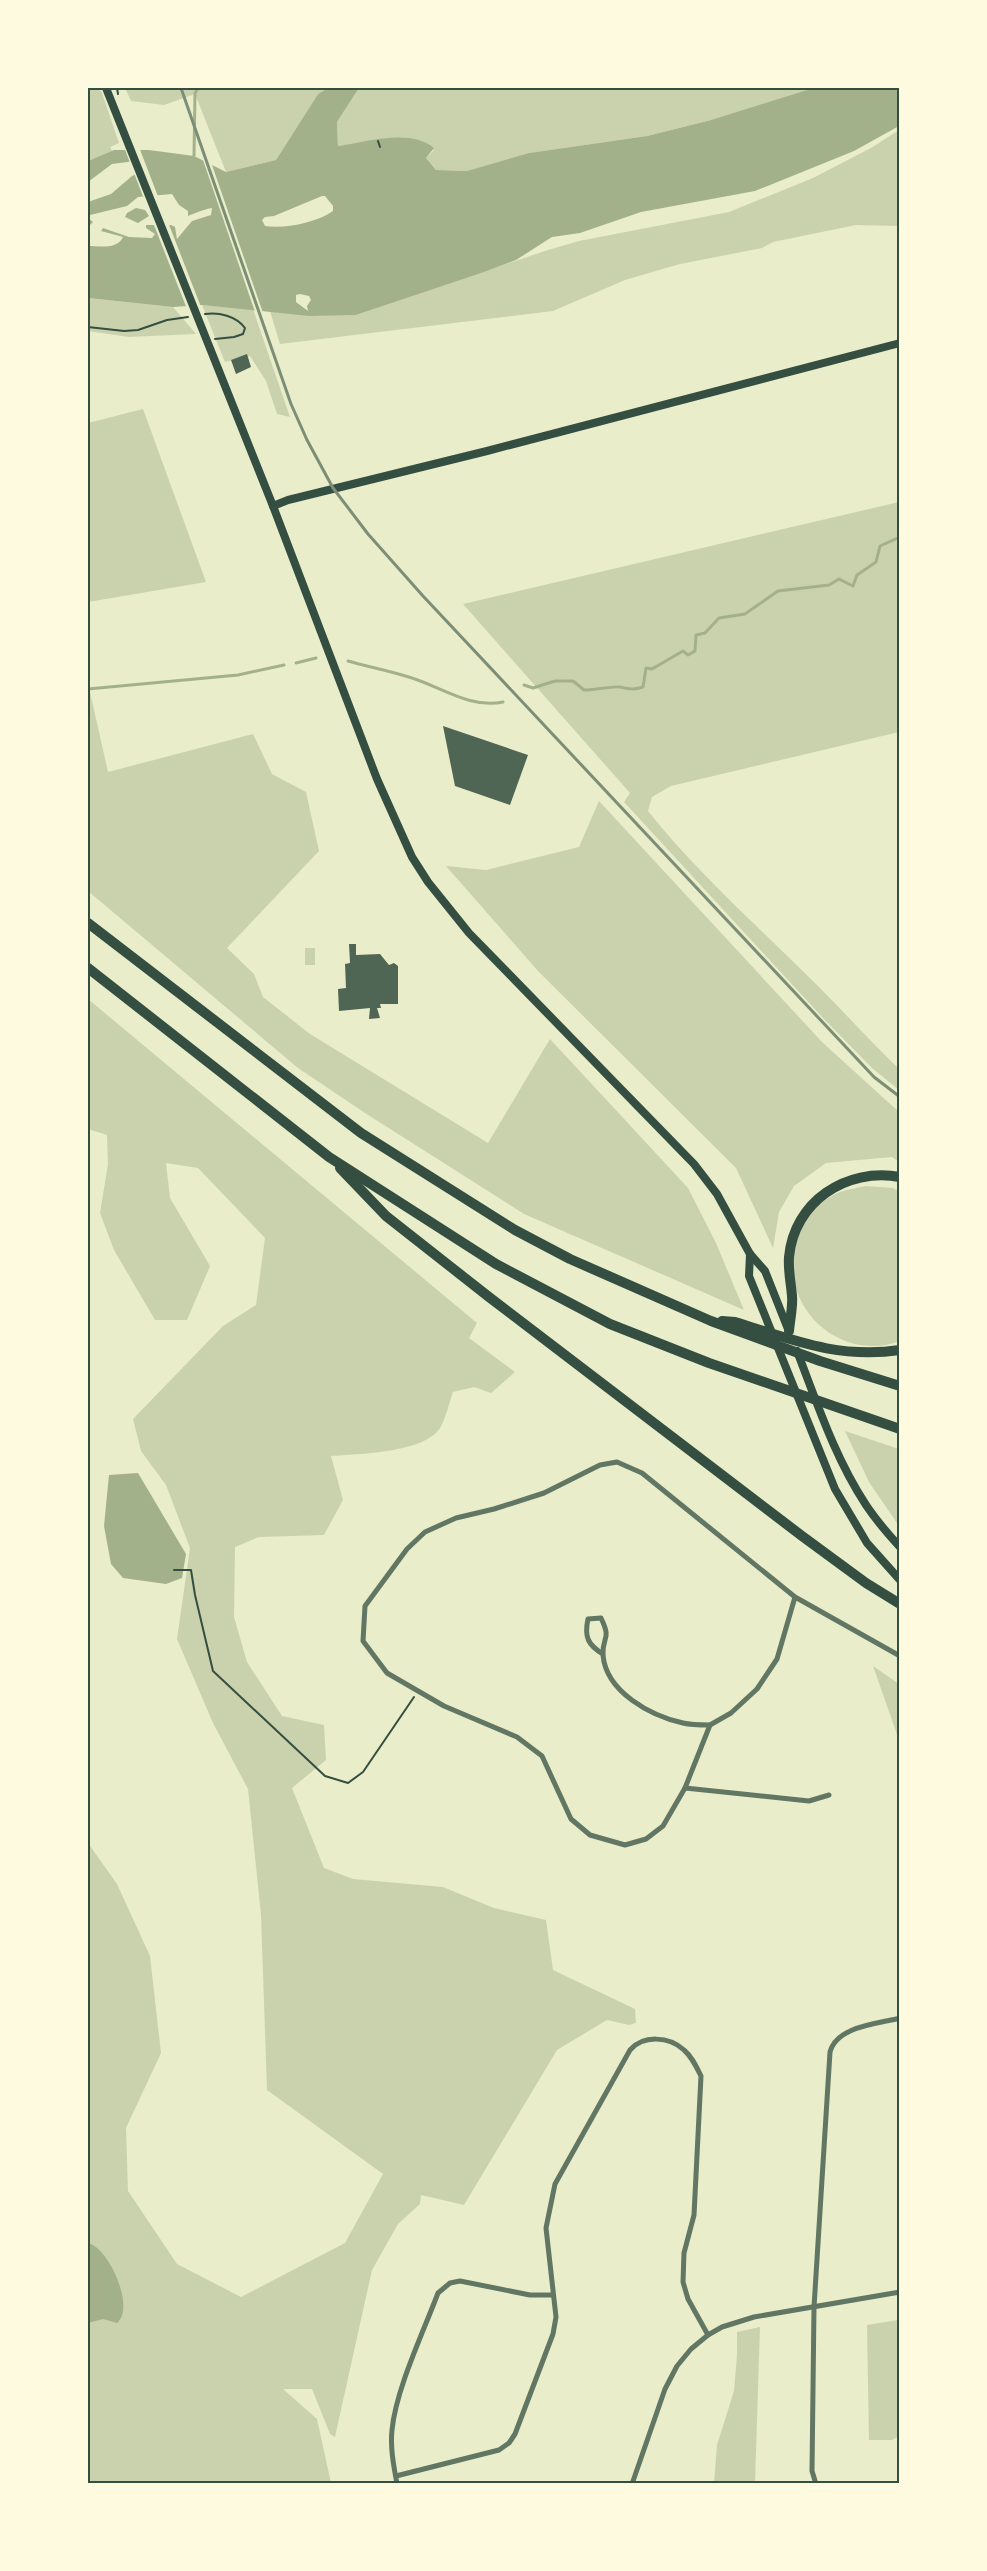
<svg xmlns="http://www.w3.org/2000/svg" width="987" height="2571" font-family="'Alegreya Sans',sans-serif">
<rect width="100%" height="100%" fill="#e9edc9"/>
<!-- green -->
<g fill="#cad2ad">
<path d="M 88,88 L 99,88 L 102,93 L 119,143 L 110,147 L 112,151 L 88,161 Z"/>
<path d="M 125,88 L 328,88 L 318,94 L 276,160 L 226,172 L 195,94 L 164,105 L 131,101 Z"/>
<path d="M 359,88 L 813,88 L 711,120 L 647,136 L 529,153 L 468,171 L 436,170 L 426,158 L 434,150 L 395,139 L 338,146 L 337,122 Z"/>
<path d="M 899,130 L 899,226 L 856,225 L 773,242 L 762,248 L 680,264 L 625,280 L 553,311 L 280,344 L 270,311 L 356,315 L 548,250 L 579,241 L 729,212 L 813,178 L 871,148 Z"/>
<path d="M 88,298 L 173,307 L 196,334 L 129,337 L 88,331 Z"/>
<path d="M 202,305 L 253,309 L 290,417 L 277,414 L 266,381 L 250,356 L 225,362 Z"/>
<path d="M 143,409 L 206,582 L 88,602 L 88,423 Z"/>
<path d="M 899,502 L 899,732 L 671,786 L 652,797 L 648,811 C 699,875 760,928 817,985 C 845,1013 871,1042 899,1069 L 899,1090 L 872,1068 L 824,1019 L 624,802 L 630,793 L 463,604 Z"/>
<path d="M 88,683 L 108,772 L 253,734 L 272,774 L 306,792 L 319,851 L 227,948 L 254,974 L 263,997 L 310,1034 L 488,1143 L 550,1039 L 688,1188 L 716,1243 L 744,1310 L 524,1214 L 365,1113 L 298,1068 L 88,891 Z"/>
<path d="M 599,801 L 822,1042 L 899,1112 L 899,1162 L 892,1157 L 826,1163 L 794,1186 L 779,1212 L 773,1248 L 736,1168 L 538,971 L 446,866 L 486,870 L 579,847 Z"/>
<rect x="305" y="948" width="10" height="17"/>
<path d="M 88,999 L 477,1323 L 469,1338 L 515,1372 L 491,1393 L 474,1387 L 453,1392 C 449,1403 446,1418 440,1428 C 424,1453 357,1454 331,1456 L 343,1500 L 324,1535 L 259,1537 L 235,1547 L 234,1617 L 247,1662 L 282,1716 L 324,1725 L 326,1760 L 292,1788 L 324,1868 L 353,1879 L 443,1887 L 494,1908 L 546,1920 L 553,1970 L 635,2009 L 636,2023 L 629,2025 L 607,2020 L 557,2050 L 464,2205 L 421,2195 L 420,2204 L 398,2224 L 372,2270 L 335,2437 L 330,2434 L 312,2389 L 283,2389 L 317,2419 L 331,2483 L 88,2483 L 88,1843 L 117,1884 L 150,1956 L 161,2053 L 126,2128 L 128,2191 L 177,2264 L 241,2297 L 345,2243 L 383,2174 L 267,2090 L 261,1915 L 248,1789 L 213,1723 L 177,1639 L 190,1548 L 166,1485 L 141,1451 L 133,1419 L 223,1326 L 256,1305 L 265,1238 L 198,1168 L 166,1163 L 170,1198 L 210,1266 L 187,1320 L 155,1320 L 114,1250 L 100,1213 L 108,1164 L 107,1135 L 88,1129 Z"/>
<path d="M 866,1186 L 893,1188 L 899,1191 L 899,1341 C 886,1347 869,1347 855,1344 C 781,1325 768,1223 840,1192 C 848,1189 858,1188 866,1186 Z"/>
<path d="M 845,1431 L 899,1449 L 899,1526 L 869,1482 Z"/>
<path d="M 873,1666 L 899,1684 L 899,1740 Z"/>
<path d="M 898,2320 L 899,2436 L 892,2440 L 869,2440 L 867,2325 Z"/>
<path d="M 760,2327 L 755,2483 L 714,2483 L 717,2445 L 734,2391 L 737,2355 L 737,2332 Z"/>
</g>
<!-- water -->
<g fill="#a3b18a" fill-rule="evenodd">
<path d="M 328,88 L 359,88 L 337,122 L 338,146 C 367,142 410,128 434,148 L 426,158 L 436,170 L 467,171 L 529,153 L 647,136 L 711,120 L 813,88 L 899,88 L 899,126 L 854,151 L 755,191 L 641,212 L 580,233 L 552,237 L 516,260 L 484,272 L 356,315 L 309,316 L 202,305 L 173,307 L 88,298 L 88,246 C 99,246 117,250 123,237 L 101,231 L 103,228 L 129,237 L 152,238 L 155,234 L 146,228 L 146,225 L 171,225 L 175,227 L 177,239 L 192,221 L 211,215 L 212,208 C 205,209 195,213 188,216 L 188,211 L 179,205 L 172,194 L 138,197 L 127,206 L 90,215 L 88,218 L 93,222 L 88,227 L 88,202 L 111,194 L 132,176 L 146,169 L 143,160 L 112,164 L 88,182 L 88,161 L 114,150 L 149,150 L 194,156 L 226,172 L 276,160 L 318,94 ZM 322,196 L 325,196 L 333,206 L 333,211 C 316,223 284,229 265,226 L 262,220 L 265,217 L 274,216 ZM 300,294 L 309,296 L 311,300 L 307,306 L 308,311 L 296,302 L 296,295 Z"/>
<path d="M 136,208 L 145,210 L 149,216 L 138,223 L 125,217 L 127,213 Z"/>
<path d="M 138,1473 L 186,1554 L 182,1578 L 166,1584 L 123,1578 L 111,1564 L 104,1526 L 109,1475 Z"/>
<path d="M 88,2243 C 108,2247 136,2307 117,2323 L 103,2319 L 88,2323 Z"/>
</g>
<!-- pier -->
<g fill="#e9edc9">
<path d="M 124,147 L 139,147 L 159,199 L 144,199 L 134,173 L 143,168 L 141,163 L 130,163 Z"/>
<path d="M 202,157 L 211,162 L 263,313 L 255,312 Z"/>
<path d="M 152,220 L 168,222 L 201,307 L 187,309 Z"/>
</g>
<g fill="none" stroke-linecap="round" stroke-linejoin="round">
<!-- stream -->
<g stroke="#a3b18a" stroke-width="3">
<path d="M 194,156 L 195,93 L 198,88"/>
<path d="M 348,661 C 369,667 391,671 412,678 C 441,687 471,709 503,702"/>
<path d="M 296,663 L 316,658"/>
<path d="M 524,685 L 533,688 L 555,681 L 573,681 L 584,690 C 593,690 613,686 620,687 C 629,689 634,690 643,687 L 646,668 L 652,669 L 683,651 L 688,655 L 695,651 L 696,635 L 705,633 L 719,618 L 745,614 L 778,591 L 829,585 L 839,579 L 853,586 L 857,575 L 876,562 L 880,546 L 900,537"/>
<path d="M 88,689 L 238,675 L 284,665"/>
</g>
</g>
<!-- building -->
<g fill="#4f6655">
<path d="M 247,354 L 251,367 L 236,374 L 231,360 Z"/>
<path d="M 443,726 L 528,755 L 510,805 L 455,786 Z"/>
<path d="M 349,944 L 356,944 L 356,955 L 380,954 L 389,965 L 394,963 L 398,966 L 398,1004 L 380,1004 L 381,1008 L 377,1008 L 380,1018 L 369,1019 L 370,1008 L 339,1011 L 338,989 L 346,988 L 345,964 L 350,963 Z"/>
</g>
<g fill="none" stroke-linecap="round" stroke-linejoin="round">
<!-- path -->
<g stroke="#344e41" stroke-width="2">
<path d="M 117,88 L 118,94"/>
<path d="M 378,141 L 380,147"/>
<path d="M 205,314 C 219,312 236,316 245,328 L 243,334 L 234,337 L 215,339"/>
<path d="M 88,327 L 124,331 L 138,330 L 167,320 L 188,317"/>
<path d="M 174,1570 L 191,1570 L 195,1595 L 213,1671 L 325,1776 L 348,1783 L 363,1772 L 414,1697"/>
</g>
<!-- minor -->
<g stroke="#617663" stroke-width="5">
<path d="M 795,1597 L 777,1659 L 757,1689 L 731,1713 L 710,1725 L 685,1788 L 663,1826 L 646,1839 L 625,1845 L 590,1835 L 571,1819 L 542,1756 L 517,1737 L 444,1706 L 387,1673 L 363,1641 L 365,1606 L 407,1549 L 425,1532 L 456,1518 L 494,1509 L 544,1493 L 600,1465 L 617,1462 L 642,1473 L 795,1597 L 900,1656"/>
<path d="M 603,1654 C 588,1645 584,1637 588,1619 L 601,1618 C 612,1641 602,1635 603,1655 C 606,1692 651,1716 683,1723 C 691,1725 701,1725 710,1725"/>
<path d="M 685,1788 L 809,1801 L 829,1795"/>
<path d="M 396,2476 L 499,2450 L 509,2443 L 515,2434 L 553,2334 L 556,2317 L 546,2228 L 555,2184 L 630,2050 C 643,2035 669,2036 684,2050 C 692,2057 696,2066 701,2076 L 694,2215 L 684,2253 L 683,2282 L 688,2299 L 708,2335"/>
<path d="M 397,2484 C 394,2467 390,2448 392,2430 C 396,2389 423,2333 438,2293 L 450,2283 L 460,2281 L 530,2295 L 553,2295"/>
<path d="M 632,2484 L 665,2389 L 677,2366 L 691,2349 L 708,2335 L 722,2327 L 754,2317 L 900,2292"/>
<path d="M 816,2484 L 812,2471 L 814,2307 L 830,2052 C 837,2026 877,2024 900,2018"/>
</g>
<!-- secondary -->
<g stroke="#344e41" stroke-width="8">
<path d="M 106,88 L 273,506 L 377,779 L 412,857 L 428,882 L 469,933 L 694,1164 L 717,1194 L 750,1254 L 765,1271 L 788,1329"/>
<path d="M 273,506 L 288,500 L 487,451 L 900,343"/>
<path d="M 750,1254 L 749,1276 L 835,1489 L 867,1543 L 900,1580"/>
<path d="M 797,1351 C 817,1403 835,1458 866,1505 C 876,1520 888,1534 900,1547"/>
</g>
<!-- motorway -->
<g stroke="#344e41" stroke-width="10">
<path d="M 88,923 L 361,1133 L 515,1230 L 570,1259 L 711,1321 L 820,1361 L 900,1386"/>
<path d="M 88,968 L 329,1157 L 496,1264 L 610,1324 L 709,1363 L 900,1429"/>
<path d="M 340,1168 L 386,1216 L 489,1297 L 802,1536 L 866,1583 L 900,1604"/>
<path d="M 722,1321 L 735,1322 C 793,1340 838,1359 900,1350"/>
<path d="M 789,1331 C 790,1319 793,1307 792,1296 C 791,1283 788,1271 789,1257 C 794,1202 846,1167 900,1177"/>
</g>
<!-- rail -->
<path stroke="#7c8e77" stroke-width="3" d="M 181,88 L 291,404 L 307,440 L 333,488 L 368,534 L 423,596 L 874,1077 L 900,1097"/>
</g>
<!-- border -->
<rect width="987" height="2571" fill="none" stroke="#fefae0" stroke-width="178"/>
<rect x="89" y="89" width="809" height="2393" fill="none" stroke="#344e41" stroke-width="2"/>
</svg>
